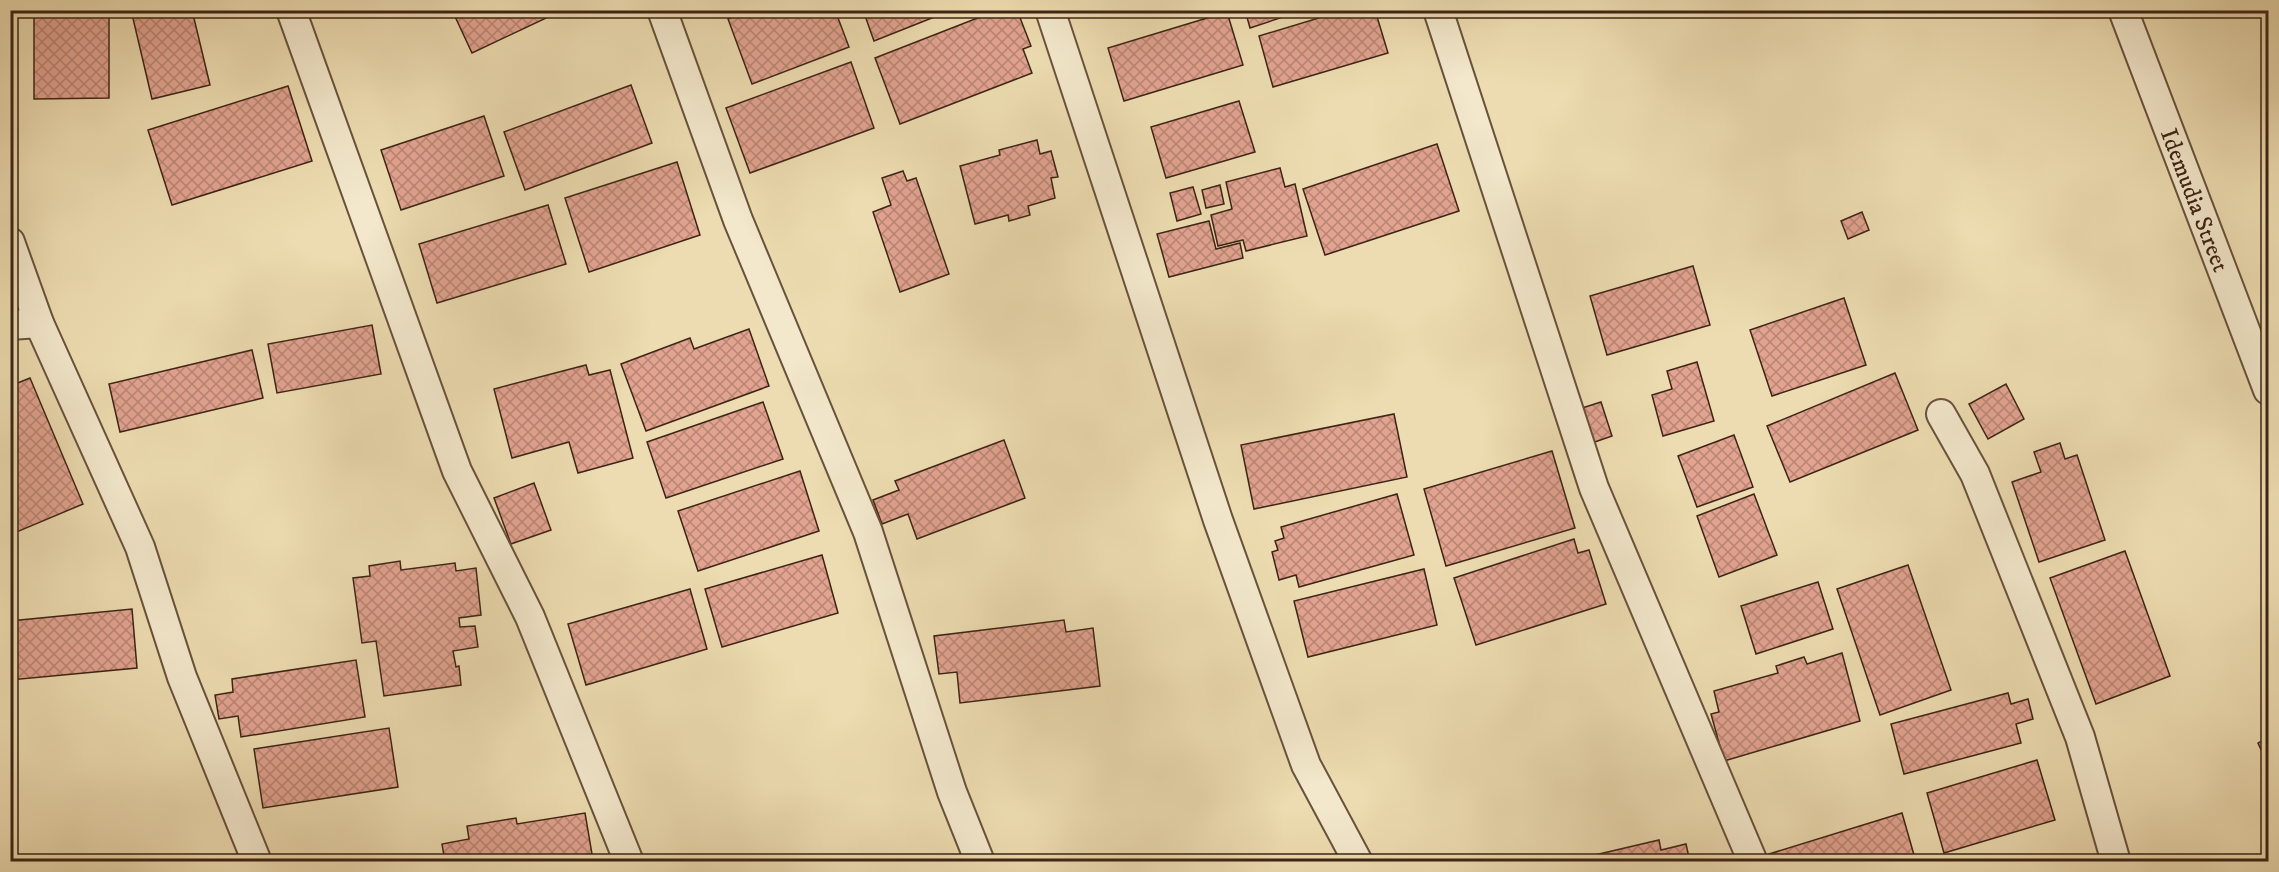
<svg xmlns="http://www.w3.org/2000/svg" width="2279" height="872" font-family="'IM FELL DW Pica',serif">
<defs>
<pattern id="building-cross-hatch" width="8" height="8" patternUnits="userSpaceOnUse" patternTransform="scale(1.5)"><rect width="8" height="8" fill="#e2a390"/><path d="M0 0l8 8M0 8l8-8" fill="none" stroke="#b88574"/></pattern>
</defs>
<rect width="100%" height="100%" fill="#eddcb1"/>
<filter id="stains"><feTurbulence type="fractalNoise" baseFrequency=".00333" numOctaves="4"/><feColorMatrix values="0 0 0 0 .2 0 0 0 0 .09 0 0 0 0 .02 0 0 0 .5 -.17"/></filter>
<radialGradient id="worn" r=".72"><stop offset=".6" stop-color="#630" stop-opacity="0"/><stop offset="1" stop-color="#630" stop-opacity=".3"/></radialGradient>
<!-- building -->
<g fill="url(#building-cross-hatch)" stroke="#3d2415" stroke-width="1.5">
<path d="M 34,10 L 109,10 L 109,98 L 34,99 Z"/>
<path d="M 131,10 L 192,10 L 210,85 L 152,99 Z"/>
<path d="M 452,10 L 563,10 L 472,53 Z"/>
<path d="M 751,10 L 835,10 L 849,47 L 752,84 L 728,19 Z"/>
<path d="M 863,10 L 952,10 L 874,41 Z"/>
<path d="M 998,10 L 1017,10 L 1031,46 L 1023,49 L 1032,73 L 900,124 L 875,58 Z"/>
<path d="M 1245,10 L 1304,10 L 1250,28 Z"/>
<path d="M 1345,10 L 1375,10 L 1388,53 L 1273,87 L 1259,36 Z"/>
<path d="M 1227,12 L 1243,65 L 1124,101 L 1108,48 Z"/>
<path d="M 851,62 L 874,128 L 750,173 L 726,108 Z"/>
<path d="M 631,85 L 652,143 L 525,190 L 504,132 Z"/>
<path d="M 288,86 L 312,161 L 172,205 L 148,130 Z"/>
<path d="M 1239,101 L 1255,152 L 1166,178 L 1151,127 Z"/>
<path d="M 484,116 L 504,176 L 401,210 L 381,150 Z"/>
<path d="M 1037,140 L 1040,154 L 1051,151 L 1058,177 L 1051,178 L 1055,198 L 1028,206 L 1030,215 L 1009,221 L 1008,215 L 975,224 L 960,166 L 1000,155 L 999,150 Z"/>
<path d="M 1437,144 L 1459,211 L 1325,255 L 1303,189 Z"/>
<path d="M 677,162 L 700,235 L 589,272 L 565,198 Z"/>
<path d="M 1280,168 L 1285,187 L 1295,184 L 1307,236 L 1246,251 L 1243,240 L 1218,246 L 1211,215 L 1232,209 L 1226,182 Z"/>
<path d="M 903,171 L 907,181 L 916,178 L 949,274 L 900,292 L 873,212 L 891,205 L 882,178 Z"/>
<path d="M 1220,185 L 1224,204 L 1206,208 L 1202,190 Z"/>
<path d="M 1193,187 L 1201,214 L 1177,221 L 1170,193 Z"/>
<path d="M 548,205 L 566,264 L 437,303 L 419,244 Z"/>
<path d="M 1862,212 L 1869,230 L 1848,239 L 1841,221 Z"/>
<path d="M 1209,221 L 1216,249 L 1240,243 L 1243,258 L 1169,277 L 1157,234 Z"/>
<path d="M 1693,266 L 1710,325 L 1607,355 L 1590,296 Z"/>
<path d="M 1844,298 L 1866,365 L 1772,396 L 1750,330 Z"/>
<path d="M 372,325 L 381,374 L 277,393 L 268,344 Z"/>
<path d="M 749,329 L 769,386 L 646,431 L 621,364 L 690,338 L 694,349 Z"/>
<path d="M 252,350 L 263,398 L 120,432 L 109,384 Z"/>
<path d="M 1697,362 L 1714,421 L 1663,436 L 1652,395 L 1672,389 L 1667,371 Z"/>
<path d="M 586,365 L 589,375 L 610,370 L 633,458 L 578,473 L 569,442 L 512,458 L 494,389 Z"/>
<path d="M 1895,373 L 1918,430 L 1790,482 L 1767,426 Z"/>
<path d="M 30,378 L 83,504 L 12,534 L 10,386 Z"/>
<path d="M 2006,384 L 2024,419 L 1988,439 L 1969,404 Z"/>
<path d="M 763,402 L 783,459 L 666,498 L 647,442 Z"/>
<path d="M 1601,402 L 1612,436 L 1589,444 L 1579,409 Z"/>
<path d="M 1394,414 L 1407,477 L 1254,509 L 1241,445 Z"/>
<path d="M 1734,435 L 1753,487 L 1697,507 L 1678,456 Z"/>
<path d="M 1004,440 L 1025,498 L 917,539 L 908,514 L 882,524 L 873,500 L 899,490 L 895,481 Z"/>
<path d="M 2060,443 L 2065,459 L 2077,455 L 2105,540 L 2039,562 L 2012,482 L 2041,472 L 2034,452 Z"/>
<path d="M 1552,451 L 1575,528 L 1446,566 L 1424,489 Z"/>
<path d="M 800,471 L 819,531 L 698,571 L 678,511 Z"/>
<path d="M 534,483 L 551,530 L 511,544 L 494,498 Z"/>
<path d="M 1397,494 L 1414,555 L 1299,587 L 1296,575 L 1279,580 L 1272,552 L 1278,550 L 1275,541 L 1284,538 L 1281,527 Z"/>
<path d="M 1754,494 L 1777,555 L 1719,577 L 1697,516 Z"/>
<path d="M 1574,539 L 1578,553 L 1589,550 L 1606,604 L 1476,645 L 1454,578 Z"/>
<path d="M 2125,551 L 2170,676 L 2096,704 L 2050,578 Z"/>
<path d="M 822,555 L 838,613 L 722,647 L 705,589 Z"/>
<path d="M 400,561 L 401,570 L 455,563 L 456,571 L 476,568 L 481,615 L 459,618 L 460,627 L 475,626 L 478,647 L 453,651 L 456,667 L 459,666 L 461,685 L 384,696 L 376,641 L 362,643 L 353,578 L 370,576 L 369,566 Z"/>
<path d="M 1908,565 L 1951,690 L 1880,715 L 1837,589 Z"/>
<path d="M 1424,569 L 1437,625 L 1308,657 L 1294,601 Z"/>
<path d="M 1818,582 L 1833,629 L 1756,654 L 1741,606 Z"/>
<path d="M 690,589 L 707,649 L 586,685 L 568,624 Z"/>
<path d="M 132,609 L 137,668 L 10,680 L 10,621 Z"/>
<path d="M 1064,620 L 1066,632 L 1093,628 L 1100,686 L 960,703 L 957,672 L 939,674 L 934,636 Z"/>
<path d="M 1842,653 L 1860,721 L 1724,761 L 1711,714 L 1719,712 L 1714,691 L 1778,673 L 1776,666 L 1804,657 L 1807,664 Z"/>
<path d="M 356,660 L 365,717 L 241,737 L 238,716 L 219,719 L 215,695 L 233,692 L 232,679 Z"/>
<path d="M 2008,693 L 2011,704 L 2028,699 L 2033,719 L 2016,724 L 2021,743 L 1904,774 L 1891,724 Z"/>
<path d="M 389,728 L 398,787 L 263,808 L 254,749 Z"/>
<path d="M 2268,738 L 2268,765 L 2258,743 Z"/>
<path d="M 2037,760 L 2055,820 L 1944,853 L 1927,793 Z"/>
<path d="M 585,813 L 592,854 L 585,855 L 586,862 L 445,862 L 442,844 L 469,839 L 467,826 L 516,818 L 517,824 Z"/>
<path d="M 1902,813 L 1916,862 L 1771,862 L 1769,854 Z"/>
<path d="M 1659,840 L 1661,850 L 1686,844 L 1690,862 L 1565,862 Z"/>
</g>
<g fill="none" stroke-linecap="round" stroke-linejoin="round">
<defs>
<g id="street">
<path d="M 291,10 L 457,471 L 530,617 L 629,862"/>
<path d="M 662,10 L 738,220 L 868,532 L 952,792 L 980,862"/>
<path d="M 1050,10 L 1218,520 L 1306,765 L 1358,862"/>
<path d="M 1438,10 L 1594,488 L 1753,862"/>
<path d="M 2123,10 L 2268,390"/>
<path d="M 10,242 L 39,323 L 140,547 L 182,677 L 257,862"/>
<path d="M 10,325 L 39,323"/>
<path d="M 1941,414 L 1975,474 L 2080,737 L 2116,862"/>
</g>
</defs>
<!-- street casing -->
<use href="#street" stroke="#69523c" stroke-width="32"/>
<!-- street -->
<use href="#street" stroke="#f3e8cc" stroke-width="28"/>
</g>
<g text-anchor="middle" stroke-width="4.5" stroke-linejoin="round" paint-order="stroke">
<!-- street labels -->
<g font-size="24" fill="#3d2415" stroke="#f3e8cc">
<text transform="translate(2195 200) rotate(69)" y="8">Idemudia Street</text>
</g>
</g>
<!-- margin -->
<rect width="2279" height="872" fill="none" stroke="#eddcb1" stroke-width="36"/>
<rect x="12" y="12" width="2255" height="848" fill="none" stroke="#3d2415" stroke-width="3"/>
<rect x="18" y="18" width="2243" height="836" fill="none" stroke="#3d2415" stroke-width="1.5"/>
<rect width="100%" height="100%" filter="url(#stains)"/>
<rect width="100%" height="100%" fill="url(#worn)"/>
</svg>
